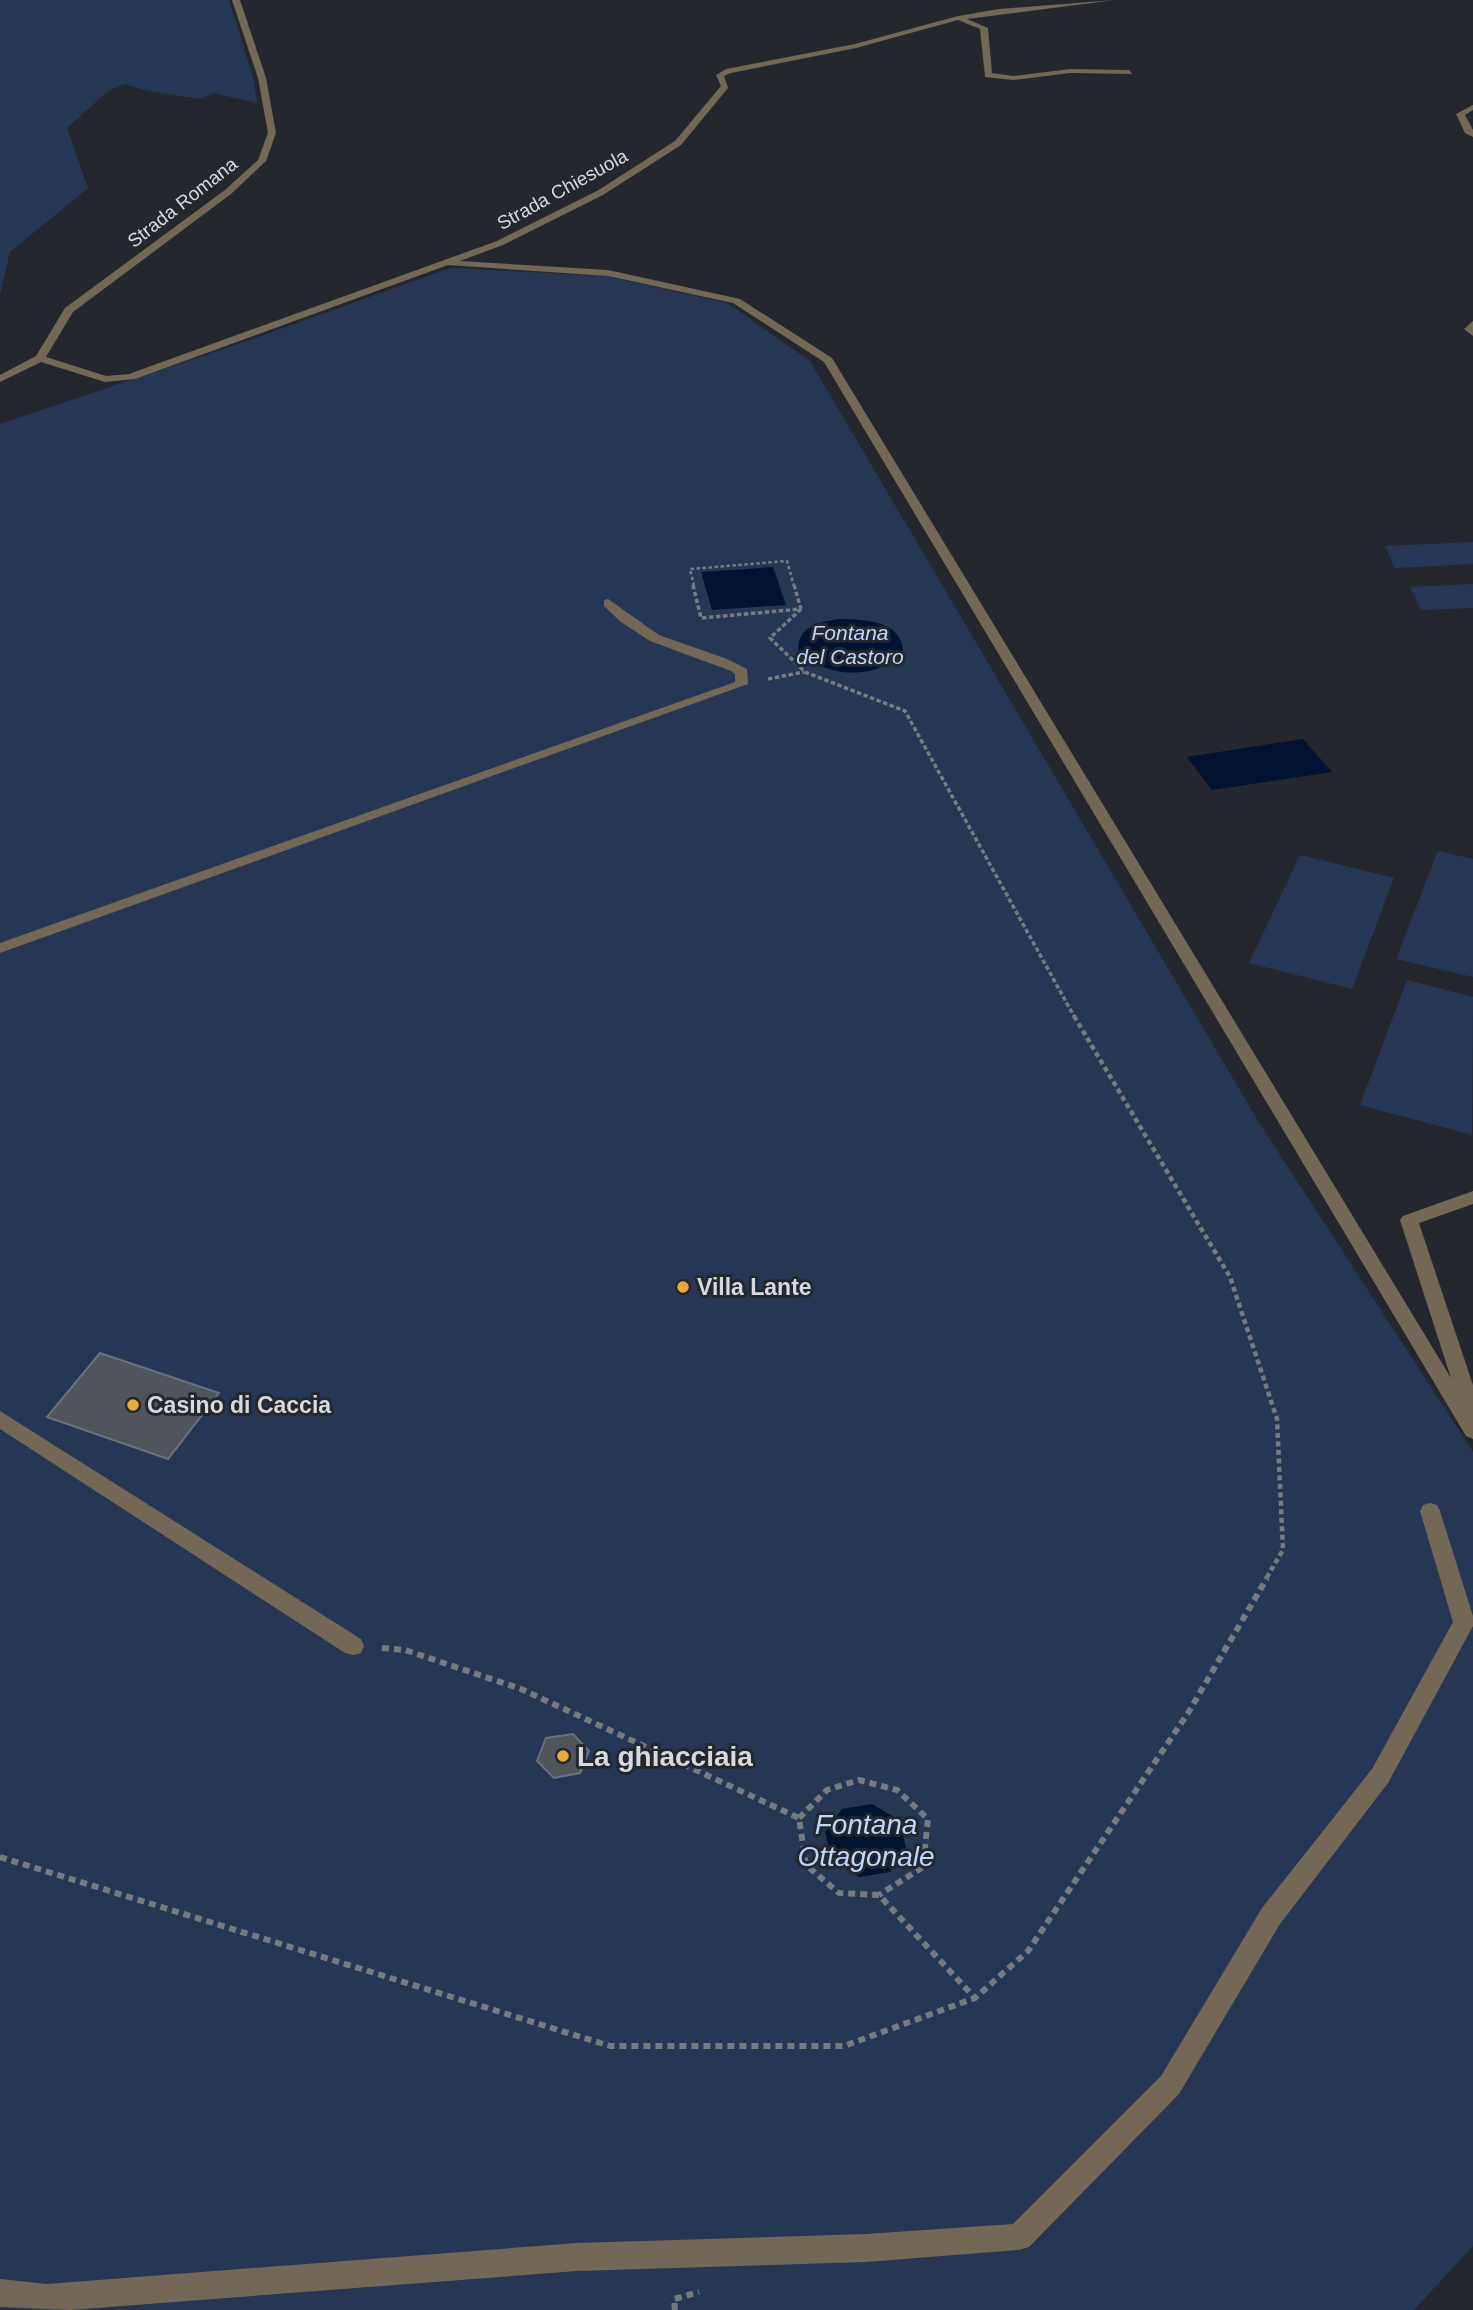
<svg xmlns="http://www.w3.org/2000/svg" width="1473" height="2310" font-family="Arial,sans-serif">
<rect width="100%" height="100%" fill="#24282e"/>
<!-- green -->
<g fill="#263755">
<path d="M 0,0 L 229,0 L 253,77 L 257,103 L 213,93 L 200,99 L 148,91 L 125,84 L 108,91 L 67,128 L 88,188 L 10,252 L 0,295 Z"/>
<path d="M 450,268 L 606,276 L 727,303 L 810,361 L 1258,1121 L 1473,1452 L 1473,2246 L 1414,2310 L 0,2310 L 0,424 L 247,341 Z"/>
<path d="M 1473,542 L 1473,564 L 1395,568 L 1385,546 Z"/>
<path d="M 1473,584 L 1473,608 L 1421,610 L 1410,587 Z"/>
<path d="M 1438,851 L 1473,859 L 1473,977 L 1396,959 Z"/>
<path d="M 1300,855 L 1394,878 L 1352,989 L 1249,963 Z"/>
<path d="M 1407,980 L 1473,997 L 1472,1135 L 1360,1105 Z"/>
</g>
<!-- water -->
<g fill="#021233">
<path d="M 773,567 L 786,605 L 712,610 L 701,572 Z"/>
<path d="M 839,619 C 863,619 900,620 903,650 C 880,682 822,678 798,650 C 798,626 819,622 839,619 Z"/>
<path d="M 1303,739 L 1332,772 L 1212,790 L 1187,757 Z"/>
<path d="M 872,1804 L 899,1820 L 906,1848 L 890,1872 L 859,1877 L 832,1860 L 825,1832 L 842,1809 Z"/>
</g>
<!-- building -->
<g fill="#50545b" stroke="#6c7078" stroke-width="2">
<path d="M 100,1353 L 219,1393 L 168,1459 L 47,1417 Z"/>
<path d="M 573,1734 L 589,1751 L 580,1773 L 554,1778 L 537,1761 L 546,1738 Z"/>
</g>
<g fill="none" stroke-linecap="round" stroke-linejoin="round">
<!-- path-far3 -->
<path stroke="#777a7f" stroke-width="2.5" stroke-dasharray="3.5 2.5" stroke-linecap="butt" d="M 694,586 L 690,569 L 787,561 L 794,586"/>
<!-- path-far2 -->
<g stroke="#777a7f" stroke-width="3.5" stroke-dasharray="4.5 2.5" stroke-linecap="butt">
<path d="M 693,585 L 701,618 L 801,609"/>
<path d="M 794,585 L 801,609"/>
<path d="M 801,609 L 770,638 L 805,672 L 905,711 L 1075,1018"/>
<path d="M 768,679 L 804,672"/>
</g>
<!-- path-far1 -->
<path stroke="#777a7f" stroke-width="4.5" stroke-dasharray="5 3.5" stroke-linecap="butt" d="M 1074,1016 L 1230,1277 L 1277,1419 L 1283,1550 L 1266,1579"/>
<!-- path -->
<g stroke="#777a7f" stroke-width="6" stroke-dasharray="7 5" stroke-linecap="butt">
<path d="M 382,1648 L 405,1650 L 521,1689 L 799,1818 L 806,1865 L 839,1893 L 879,1895 L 975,1998 L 1028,1951 L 1188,1713 L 1267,1578"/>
<path d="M 799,1818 L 827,1790 L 859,1780 L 897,1790 L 928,1819 L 923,1867 L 879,1895"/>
<path d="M 0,1857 L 610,2046 L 844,2046 L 975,1998"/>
<path d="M 675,2310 L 674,2299 L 699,2292"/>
</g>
<!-- minor -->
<g fill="#736755" fill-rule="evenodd">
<path d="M 232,0 L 240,0 L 266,78 L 276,133 L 266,161 L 231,194 L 73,312 L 46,357 L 106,376 L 129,374 L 497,241 L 597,191 L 675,141 L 721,86 L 716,75 L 726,69 L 855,44 L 958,16 L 999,9 L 1115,0 L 967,19 L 988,28 L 992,73 L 1013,76 L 1070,69 L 1129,70 L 1132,74 L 1070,73 L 1013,80 L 985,77 L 980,29 L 958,20 L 856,48 L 731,73 L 724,76 L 728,88 L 681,145 L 603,195 L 503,245 L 460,261 L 608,270 L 740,299 L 832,358 L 1451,1378 L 1400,1220 L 1403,1216 L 1473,1191 L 1473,1204 L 1419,1223 L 1473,1385 L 1473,1439 L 1466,1436 L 824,362 L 733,303 L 608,276 L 448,265 L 135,379 L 105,382 L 41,362 L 0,382 L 0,375 L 36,356 L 65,308 L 225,190 L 258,160 L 268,133 L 258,78 Z"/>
<path d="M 1473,105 L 1473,110 L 1465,115 L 1473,130 L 1473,137 L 1465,133 L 1456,114 Z"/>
<path d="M 1473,321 L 1473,336 L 1464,329 Z"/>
<path d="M 608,599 L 659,635 L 727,659 L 747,669 L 748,684 L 0,953 L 0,943 L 735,682 L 735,674 L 731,671 L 650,641 L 621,622 L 604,606 L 604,600 Z"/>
<path d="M 0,1411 L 361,1639 L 364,1646 L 361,1653 L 353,1655 L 345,1653 L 0,1429 Z"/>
<path d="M 1430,1503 L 1437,1505 L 1440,1511 L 1473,1616 L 1473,1626 L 1388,1783 L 1280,1924 L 1179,2094 L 1029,2247 L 1019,2250 L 866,2262 L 577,2271 L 70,2310 L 0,2307 L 0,2279 L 47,2284 L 577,2243 L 866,2234 L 1013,2224 L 1161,2076 L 1262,1908 L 1372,1769 L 1453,1622 L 1420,1511 L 1423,1505 Z"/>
</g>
</g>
<!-- markers -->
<g fill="#e9aa38" stroke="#24282e" stroke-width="2.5">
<circle cx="683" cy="1287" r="7"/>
<circle cx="133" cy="1405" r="7"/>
<circle cx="563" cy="1756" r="7"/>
</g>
<g text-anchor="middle" stroke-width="6" stroke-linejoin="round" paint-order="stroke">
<!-- far-street labels -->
<g font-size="19" fill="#d6d9dd" stroke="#24282e">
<text transform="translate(562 189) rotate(-29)" y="7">Strada Chiesuola</text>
<text transform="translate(182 202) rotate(-38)" y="7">Strada Romana</text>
</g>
<!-- far-water labels -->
<g font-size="21" font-style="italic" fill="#bed5fc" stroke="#24282e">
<text x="850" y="640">Fontana<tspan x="850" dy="24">del Castoro</tspan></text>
</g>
<!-- poi labels -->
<g font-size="23" font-weight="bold" fill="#d6d9dd" stroke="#24282e" text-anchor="start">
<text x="697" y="1295">Villa Lante</text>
<text x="147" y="1413">Casino di Caccia</text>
</g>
<!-- near-poi labels -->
<g font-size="28" font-weight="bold" fill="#d6d9dd" stroke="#24282e" text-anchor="start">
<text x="577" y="1766">La ghiacciaia</text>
</g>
<!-- near-water labels -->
<g font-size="28" font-style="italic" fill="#bed5fc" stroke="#24282e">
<text x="866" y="1834">Fontana<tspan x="866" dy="32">Ottagonale</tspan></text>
</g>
</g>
</svg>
